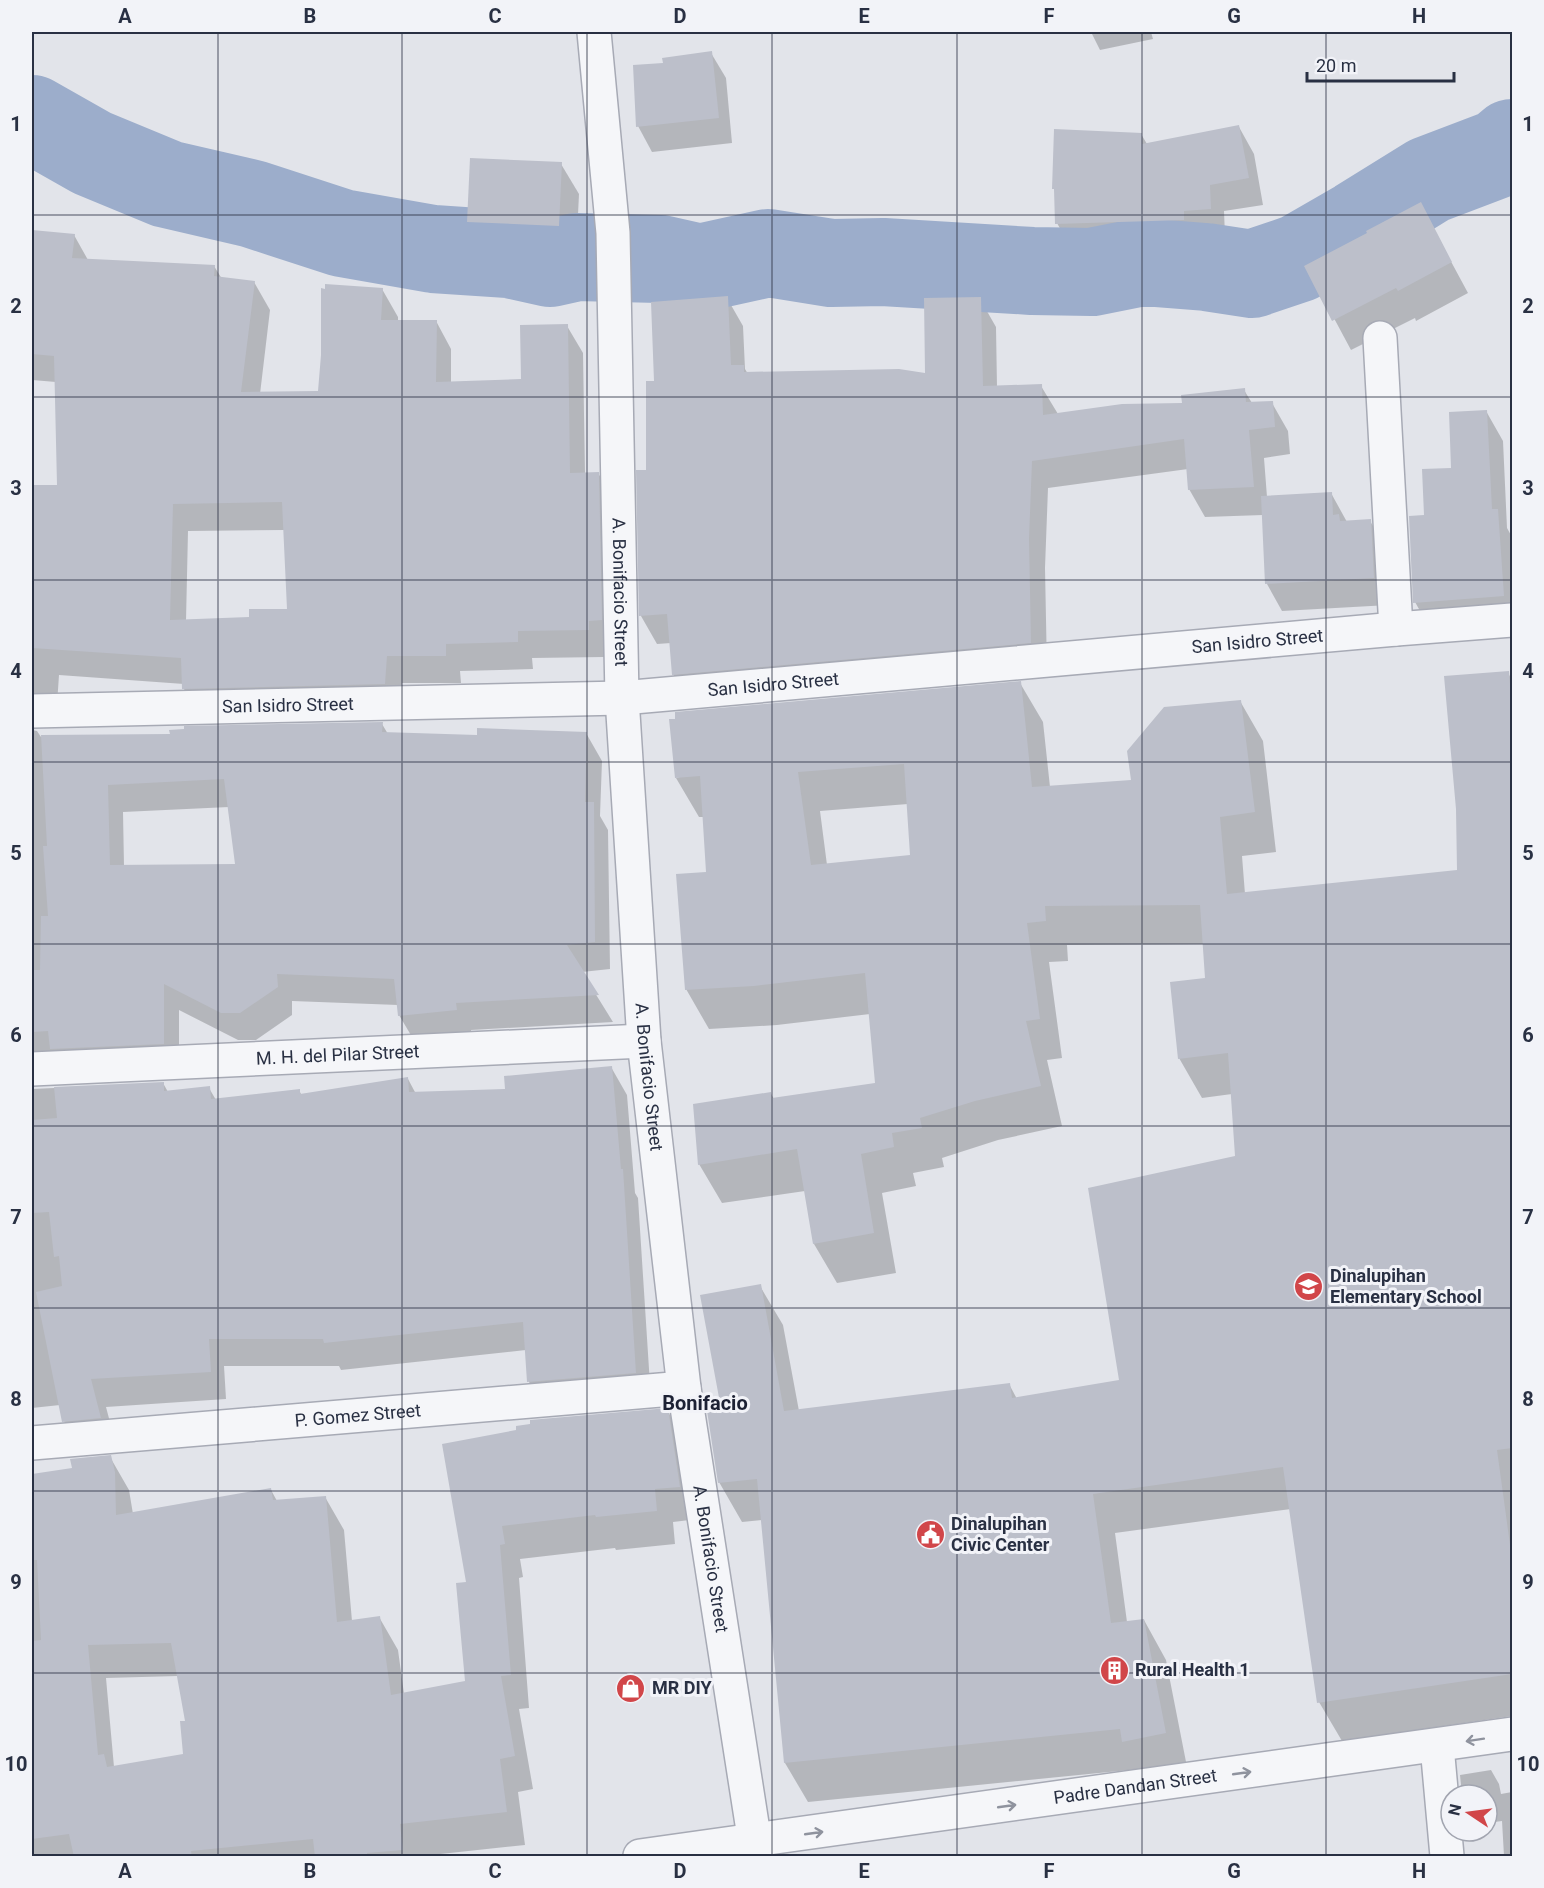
<svg xmlns="http://www.w3.org/2000/svg" width="1544" height="1888" font-family="Roboto,sans-serif">
<rect width="100%" height="100%" fill="#e2e4ea"/>
<!-- shadow -->
<g fill="#0003" fill-rule="evenodd">
<path d="M 1091,32 L 1151,32 L 1153,39 L 1100,50 Z"/>
<path d="M 711,53 L 726,78 L 732,143 L 652,152 L 638,126 L 665,64 Z"/>
<path d="M 1239,127 L 1254,154 L 1263,205 L 1224,211 L 1225,236 L 1199,238 L 1199,247 L 1072,250 L 1057,223 L 1141,134 L 1147,144 Z"/>
<path d="M 561,164 L 579,194 L 576,256 L 486,252 L 468,222 Z"/>
<path d="M 1420,204 L 1468,293 L 1416,321 L 1415,318 L 1351,350 L 1306,266 L 1369,234 Z"/>
<path d="M 32,231 L 74,235 L 88,260 L 214,266 L 222,279 L 254,282 L 270,310 L 260,394 L 320,393 L 382,289 L 398,317 L 398,321 L 436,321 L 451,349 L 451,383 L 523,380 L 567,326 L 583,353 L 585,474 L 598,473 L 614,500 L 617,647 L 604,648 L 604,657 L 532,658 L 533,669 L 460,671 L 461,683 L 402,683 L 400,711 L 200,716 L 184,689 L 184,684 L 59,675 L 56,719 L 37,722 L 32,729 L 32,487 L 59,486 L 56,382 L 32,380 ZM 285,530 L 289,610 L 251,618 L 186,621 L 188,531 Z"/>
<path d="M 727,298 L 743,326 L 745,369 L 748,374 L 927,375 L 980,299 L 996,327 L 997,387 L 1041,386 L 1058,414 L 1184,404 L 1244,390 L 1252,403 L 1272,403 L 1288,431 L 1290,454 L 1264,458 L 1267,497 L 1331,493 L 1347,522 L 1370,521 L 1386,548 L 1389,605 L 1282,611 L 1267,584 L 1263,515 L 1205,517 L 1189,489 L 1188,469 L 1048,488 L 1045,568 L 1047,670 L 690,702 L 673,674 L 671,643 L 657,644 L 641,616 L 638,471 L 648,471 L 656,383 Z"/>
<path d="M 1486,411 L 1503,441 L 1507,528 L 1512,537 L 1512,626 L 1432,632 L 1415,602 L 1453,470 Z"/>
<path d="M 1508,673 L 1512,680 L 1512,1716 L 1342,1741 L 1319,1702 L 1291,1509 L 1115,1533 L 1127,1622 L 1144,1620 L 1166,1660 L 1188,1772 L 1146,1780 L 1139,1769 L 808,1802 L 785,1763 L 762,1520 L 742,1522 L 719,1482 L 722,1404 L 760,1286 L 783,1325 L 799,1411 L 1009,1384 L 1017,1399 L 1121,1381 L 1236,1157 L 1232,1094 L 1202,1098 L 1179,1058 L 1207,979 L 1204,944 L 1067,945 L 1068,961 L 1049,962 L 1062,1058 L 1047,1060 L 1062,1126 L 998,1140 L 942,1158 L 944,1167 L 913,1173 L 916,1186 L 882,1193 L 896,1273 L 837,1283 L 814,1244 L 805,1191 L 722,1203 L 699,1164 L 771,1094 L 774,1099 L 876,1084 L 870,1014 L 777,1025 L 709,1029 L 686,989 L 707,873 L 704,817 L 699,817 L 676,778 L 1020,683 L 1043,722 L 1050,787 L 1133,781 L 1240,701 L 1263,741 L 1276,852 L 1242,856 L 1245,894 L 1459,871 ZM 908,804 L 912,856 L 827,865 L 820,811 Z"/>
<path d="M 382,724 L 388,734 L 478,736 L 586,733 L 602,761 L 600,816 L 608,830 L 610,969 L 582,972 L 613,1022 L 471,1030 L 472,1037 L 415,1042 L 399,1015 L 398,1005 L 292,1001 L 292,1015 L 256,1040 L 238,1040 L 179,1010 L 179,1071 L 38,1080 L 32,1087 L 32,730 L 37,731 L 41,737 L 171,735 ZM 229,807 L 237,866 L 124,866 L 123,812 Z"/>
<path d="M 611,1067 L 627,1095 L 635,1193 L 638,1198 L 651,1400 L 544,1409 L 529,1382 L 526,1350 L 341,1370 L 339,1366 L 224,1366 L 226,1399 L 106,1407 L 116,1445 L 80,1448 L 64,1421 L 60,1405 L 32,1408 L 32,1089 L 163,1083 L 168,1092 L 209,1088 L 216,1100 L 299,1090 L 302,1096 L 408,1079 L 416,1094 L 507,1091 Z"/>
<path d="M 667,1410 L 686,1443 L 698,1519 L 673,1522 L 675,1544 L 616,1550 L 615,1548 L 520,1559 L 523,1577 L 519,1578 L 529,1708 L 519,1709 L 533,1789 L 518,1792 L 525,1845 L 422,1856 L 32,1856 L 32,1475 L 74,1470 L 110,1457 L 129,1490 L 133,1514 L 271,1490 L 277,1501 L 325,1497 L 344,1530 L 352,1621 L 379,1617 L 398,1650 L 404,1694 L 467,1682 L 468,1584 L 443,1446 ZM 178,1676 L 187,1722 L 184,1756 L 114,1767 L 106,1678 Z"/>
<path d="M 1491,1770 L 1499,1784 L 1501,1794 L 1512,1792 L 1512,1856 L 1504,1856 L 1502,1821 L 1487,1823 L 1487,1795 L 1462,1795 L 1460,1775 Z"/>
</g>
<g fill="none" stroke-linecap="round" stroke-linejoin="round">
<!-- river -->
<path stroke="#9cadcb" stroke-width="88" d="M 32,119 L 92,153 L 167,184 L 253,204 L 342,233 L 433,249 L 509,254 L 550,263 L 577,257 L 660,259 L 700,268 L 768,253 L 831,263 L 883,262 L 1032,271 L 1092,272 L 1142,262 L 1206,267 L 1252,274 L 1299,258 L 1358,224 L 1429,180 L 1500,153 L 1512,143"/>
</g>
<!-- building -->
<g fill="#bcbfca" fill-rule="evenodd">
<path d="M 712,51 L 719,118 L 636,127 L 633,65 L 663,63 L 662,58 Z"/>
<path d="M 1239,125 L 1249,178 L 1210,185 L 1211,209 L 1184,211 L 1184,220 L 1055,224 L 1054,189 L 1052,189 L 1054,129 L 1142,133 L 1142,144 Z"/>
<path d="M 470,158 L 562,162 L 559,226 L 467,222 Z"/>
<path d="M 1421,202 L 1452,262 L 1398,291 L 1396,288 L 1332,321 L 1304,266 L 1367,233 L 1366,231 Z"/>
<path d="M 32,230 L 75,234 L 72,258 L 215,265 L 214,276 L 255,281 L 241,392 L 318,391 L 321,355 L 321,288 L 325,289 L 325,284 L 383,288 L 381,320 L 437,320 L 436,382 L 521,379 L 520,325 L 568,324 L 570,473 L 599,472 L 602,620 L 589,621 L 589,630 L 518,631 L 518,642 L 446,644 L 446,656 L 387,656 L 385,684 L 182,689 L 181,658 L 32,648 L 32,485 L 57,485 L 54,356 L 32,354 ZM 282,502 L 287,609 L 249,609 L 249,617 L 170,620 L 173,504 Z"/>
<path d="M 728,296 L 731,365 L 744,365 L 744,372 L 899,369 L 925,373 L 924,298 L 981,297 L 983,386 L 1042,384 L 1043,415 L 1122,404 L 1182,403 L 1181,395 L 1245,388 L 1246,402 L 1273,401 L 1275,427 L 1249,430 L 1254,487 L 1188,490 L 1184,439 L 1032,461 L 1029,539 L 1031,643 L 672,675 L 667,614 L 639,616 L 636,470 L 646,470 L 646,381 L 654,381 L 651,302 Z"/>
<path d="M 1487,410 L 1492,509 L 1498,509 L 1504,596 L 1413,603 L 1409,516 L 1424,515 L 1422,469 L 1451,468 L 1449,412 Z"/>
<path d="M 1332,492 L 1333,515 L 1339,514 L 1340,521 L 1371,519 L 1374,578 L 1265,584 L 1261,496 Z"/>
<path d="M 1509,671 L 1512,710 L 1512,1448 L 1497,1450 L 1512,1559 L 1512,1674 L 1317,1703 L 1283,1467 L 1093,1494 L 1111,1623 L 1144,1619 L 1166,1733 L 1122,1742 L 1120,1729 L 784,1763 L 757,1479 L 718,1483 L 706,1404 L 720,1403 L 700,1295 L 761,1284 L 784,1411 L 1010,1383 L 1012,1398 L 1119,1380 L 1088,1188 L 1235,1156 L 1228,1053 L 1178,1059 L 1170,982 L 1205,978 L 1200,905 L 1045,906 L 1046,921 L 1027,923 L 1040,1019 L 1026,1021 L 1041,1086 L 975,1101 L 920,1118 L 922,1128 L 892,1133 L 894,1147 L 861,1154 L 874,1233 L 813,1244 L 797,1149 L 698,1165 L 693,1104 L 771,1092 L 772,1098 L 875,1083 L 865,973 L 754,986 L 685,990 L 676,874 L 706,872 L 700,776 L 675,778 L 669,719 L 675,719 L 675,712 L 1021,681 L 1032,787 L 1131,780 L 1127,751 L 1164,707 L 1241,700 L 1255,812 L 1220,817 L 1227,894 L 1457,870 L 1456,809 L 1444,676 ZM 904,764 L 910,855 L 811,865 L 798,772 Z"/>
<path d="M 383,722 L 382,732 L 477,735 L 477,728 L 587,732 L 585,802 L 594,802 L 595,942 L 567,945 L 599,995 L 456,1003 L 457,1010 L 398,1016 L 394,979 L 277,974 L 278,987 L 240,1013 L 221,1013 L 164,984 L 164,1044 L 50,1049 L 48,1031 L 33,1032 L 32,970 L 40,970 L 41,916 L 48,916 L 43,846 L 47,846 L 41,735 L 170,734 L 169,730 L 184,729 L 184,726 ZM 224,779 L 235,864 L 110,865 L 108,785 Z"/>
<path d="M 612,1066 L 621,1169 L 623,1169 L 636,1373 L 527,1382 L 523,1322 L 324,1343 L 323,1339 L 209,1339 L 211,1372 L 91,1379 L 101,1418 L 62,1422 L 36,1292 L 62,1286 L 59,1256 L 54,1257 L 49,1212 L 32,1213 L 32,1120 L 57,1118 L 54,1087 L 164,1082 L 164,1091 L 210,1086 L 211,1099 L 300,1089 L 300,1094 L 408,1077 L 409,1092 L 505,1089 L 504,1076 Z"/>
<path d="M 668,1408 L 680,1487 L 655,1489 L 657,1511 L 596,1517 L 595,1515 L 502,1526 L 505,1544 L 500,1545 L 511,1675 L 501,1676 L 515,1756 L 500,1759 L 507,1812 L 400,1824 L 403,1850 L 367,1853 L 367,1857 L 315,1857 L 313,1839 L 191,1851 L 192,1857 L 74,1857 L 69,1834 L 32,1839 L 32,1641 L 41,1640 L 37,1560 L 32,1560 L 32,1474 L 72,1468 L 70,1459 L 111,1455 L 115,1472 L 116,1515 L 271,1488 L 273,1500 L 326,1496 L 337,1622 L 380,1616 L 391,1695 L 465,1681 L 456,1583 L 466,1582 L 442,1444 L 516,1430 L 516,1426 L 530,1424 L 530,1420 ZM 171,1643 L 185,1721 L 180,1721 L 183,1754 L 107,1767 L 104,1754 L 98,1755 L 88,1645 Z"/>
</g>
<g fill="none" stroke-linecap="round" stroke-linejoin="round">
<defs>
<g id="minor">
<path id="s1" d="M 594,32 L 613,233 L 622,698 L 644,1041 L 684,1388 L 757,1856"/>
<path d="M 1380,338 L 1396,629"/>
<path id="s2" d="M 32,711 L 622,698 L 1396,629 L 1512,620"/>
<path id="s3" d="M 32,1069 L 644,1041"/>
<path id="s4" d="M 32,1443 L 684,1388"/>
<path d="M 1437,1746 L 1447,1856"/>
<path id="s5" d="M 640,1856 L 1512,1734"/>
</g>
</defs>
<!-- minor casing -->
<use href="#minor" stroke="#a7aab5" stroke-width="36"/>
<!-- minor -->
<use href="#minor" stroke="#f5f6f9" stroke-width="33"/>
</g>
<!-- one-way arrows -->
<defs><path id="oneway-shaft" d="M-6 0H5M1.5-3L5.5 0L1.5 3" fill="none" stroke-width="1.6" stroke-linecap="round" stroke-linejoin="round" transform="scale(1.5)"/></defs>
<g stroke="#8f939e">
<use href="#oneway-shaft" transform="translate(1475 1740) rotate(171)"/>
<use href="#oneway-shaft" transform="translate(1242 1773) rotate(-8)"/>
<use href="#oneway-shaft" transform="translate(1007 1806) rotate(-8)"/>
<use href="#oneway-shaft" transform="translate(814 1833) rotate(-8)"/>
</g>
<!-- grid -->
<path fill="none" stroke="#293043" stroke-width="1.5" stroke-opacity="0.55" d="M 218,32 L 218,1856M 402,32 L 402,1856M 587,32 L 587,1856M 772,32 L 772,1856M 957,32 L 957,1856M 1142,32 L 1142,1856M 1326,32 L 1326,1856M 32,215 L 1512,215M 32,397 L 1512,397M 32,580 L 1512,580M 32,762 L 1512,762M 32,944 L 1512,944M 32,1126 L 1512,1126M 32,1308 L 1512,1308M 32,1491 L 1512,1491M 32,1673 L 1512,1673"/>
<!-- icons -->
<defs>
<symbol id="school-disc" viewBox="-11 -11 22 22"><circle r="9.5" fill="#d14649" stroke="#f2f3f8"/><path d="M0-5L7-2L0 1L-7-2ZM-4 1L0 2.5L4 1V4Q0 6-4 4Z" fill="#fff"/></symbol>
<symbol id="civic-disc" viewBox="-11 -11 22 22"><circle r="9.5" fill="#d14649" stroke="#f2f3f8"/><path d="M-.6-6.5H3V-4.5H.6V-3L4-1V1h2V6H-6V1h2V-1L-.6-3ZM-1.2 2.5V6h2.4V2.5Z" fill="#fff"/></symbol>
<symbol id="building-disc" viewBox="-11 -11 22 22"><circle r="9.5" fill="#d14649" stroke="#f2f3f8"/><path d="M-4-6H4V6H1V3H-1V6H-4ZM-2.5-4.3h1.7v1.8h-1.7ZM.8-4.3h1.7v1.8H.8ZM-2.5-1h1.7V.8h-1.7ZM.8-1h1.7V.8H.8Z" fill="#fff"/></symbol>
<symbol id="shop-disc" viewBox="-11 -11 22 22"><circle r="9.5" fill="#d14649" stroke="#f2f3f8"/><path d="M-5-2.5h2.3a2.7 3.5 0 0 1 5.4 0H5L5.5 6h-11ZM-1.5-2.5h3a1.5 2.3 0 0 0-3 0Z" fill="#fff"/></symbol>
</defs>
<g fill-rule="evenodd">
<use href="#school-disc" x="1292" y="1270" width="33" height="33"/>
<use href="#civic-disc" x="914" y="1518" width="33" height="33"/>
<use href="#building-disc" x="1098" y="1654" width="33" height="33"/>
<use href="#shop-disc" x="614" y="1672" width="33" height="33"/>
</g>
<g text-anchor="middle" stroke-width="6" stroke-linejoin="round" paint-order="stroke">
<!-- street labels -->
<g font-size="18" fill="#293043" stroke="#f2f3f8">
<text dy="6" stroke="none"><textPath href="#s1" startOffset="561">A. Bonifacio Street</textPath></text>
<text dy="6" stroke="none"><textPath href="#s2" startOffset="1228">San Isidro Street</textPath></text>
<text dy="6" stroke="none"><textPath href="#s2" startOffset="742">San Isidro Street</textPath></text>
<text dy="6" stroke="none"><textPath href="#s2" startOffset="256">San Isidro Street</textPath></text>
<text dy="6" stroke="none"><textPath href="#s3" startOffset="306">M. H. del Pilar Street</textPath></text>
<text dy="6" stroke="none"><textPath href="#s1" startOffset="1047">A. Bonifacio Street</textPath></text>
<text dy="6" stroke="none"><textPath href="#s4" startOffset="327">P. Gomez Street</textPath></text>
<text dy="6" stroke="none"><textPath href="#s1" startOffset="1533">A. Bonifacio Street</textPath></text>
<text dy="6" stroke="none"><textPath href="#s5" startOffset="500">Padre Dandan Street</textPath></text>
</g>
<!-- poi labels -->
<g font-size="18" font-weight="bold" fill="#293043" stroke="#f2f3f8" text-anchor="start">
<text x="1330" y="1282">Dinalupihan<tspan x="1330" dy="21">Elementary School</tspan></text>
<text x="951" y="1530">Dinalupihan<tspan x="951" dy="21">Civic Center</tspan></text>
<text x="1135" y="1676">Rural Health 1</text>
<text x="652" y="1694">MR DIY</text>
</g>
<!-- neighbourhood labels -->
<g font-size="20" font-weight="bold" fill="#1c2134" stroke="#f2f3f8">
<text x="705" y="1410">Bonifacio</text>
</g>
</g>
<!-- border -->
<rect width="1544" height="1888" fill="none" stroke="#f2f3f8" stroke-width="66"/>
<!-- north arrow -->
<g transform="translate(1469 1813) rotate(283)"><circle r="28" fill="#f2f3f8" stroke="#a2a5b0" stroke-width="1.5"/>
<path d="M0-4.5L10 22L0 15L-10 22Z" fill="#d14649"/>
<text y="-9" font-size="16" font-weight="bold" text-anchor="middle" fill="#293043">N</text>
</g>
<!-- scale -->
<path d="M1307 72v9h147v-9" fill="none" stroke="#293043" stroke-width="3"/>
<text x="1316" y="72" font-size="18" fill="#293043" stroke="#f2f3f8" stroke-width="4.5" paint-order="stroke">20 m</text>
<rect x="33" y="33" width="1478" height="1822" fill="none" stroke="#293043" stroke-width="2"/>
<g font-size="20" text-anchor="middle" font-weight="bold" fill="#293043">
<text x="125" y="23">A</text>
<text x="310" y="23">B</text>
<text x="495" y="23">C</text>
<text x="680" y="23">D</text>
<text x="864" y="23">E</text>
<text x="1049" y="23">F</text>
<text x="1234" y="23">G</text>
<text x="1419" y="23">H</text>
<text x="16" y="131">1</text>
<text x="1528" y="131">1</text>
<text x="16" y="313">2</text>
<text x="1528" y="313">2</text>
<text x="16" y="495">3</text>
<text x="1528" y="495">3</text>
<text x="16" y="678">4</text>
<text x="1528" y="678">4</text>
<text x="16" y="860">5</text>
<text x="1528" y="860">5</text>
<text x="16" y="1042">6</text>
<text x="1528" y="1042">6</text>
<text x="16" y="1224">7</text>
<text x="1528" y="1224">7</text>
<text x="16" y="1406">8</text>
<text x="1528" y="1406">8</text>
<text x="16" y="1589">9</text>
<text x="1528" y="1589">9</text>
<text x="16" y="1771">10</text>
<text x="1528" y="1771">10</text>
<text x="125" y="1878">A</text>
<text x="310" y="1878">B</text>
<text x="495" y="1878">C</text>
<text x="680" y="1878">D</text>
<text x="864" y="1878">E</text>
<text x="1049" y="1878">F</text>
<text x="1234" y="1878">G</text>
<text x="1419" y="1878">H</text>
</g>
</svg>
